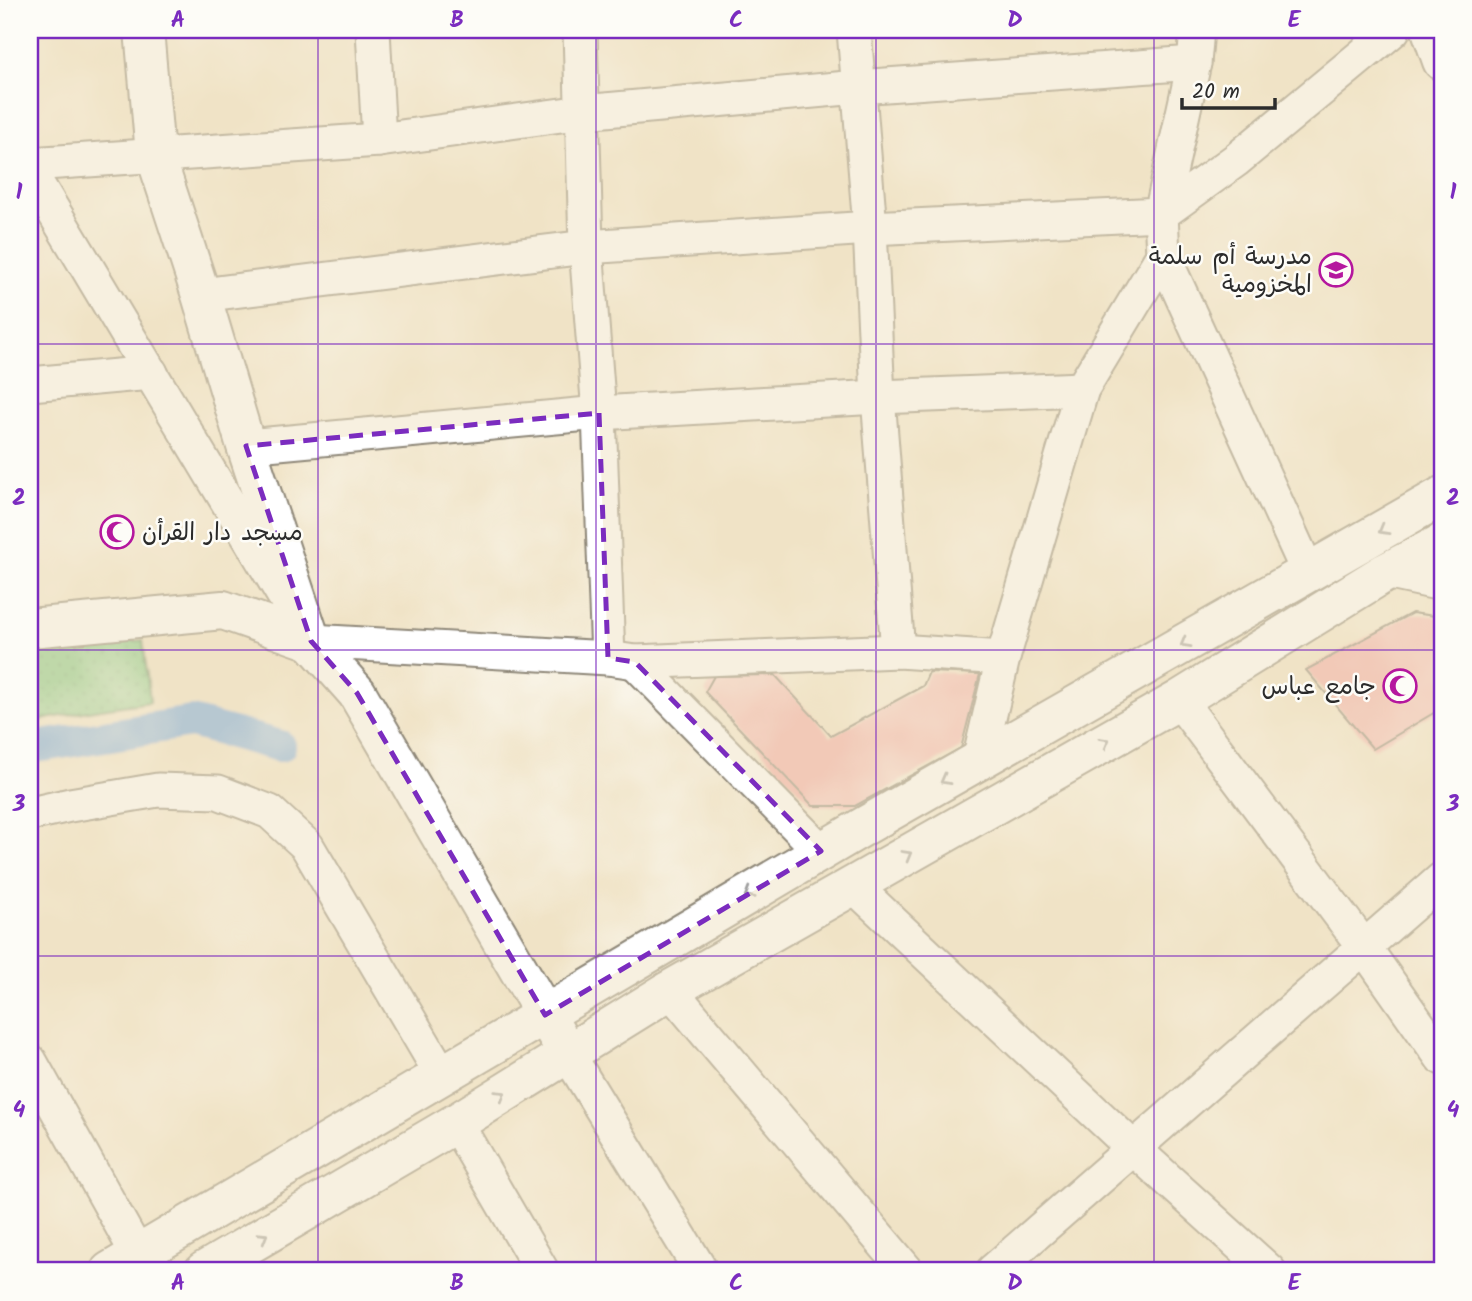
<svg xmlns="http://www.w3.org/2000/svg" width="1472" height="1301" font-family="Kalam,'Playpen Sans Arabic',sans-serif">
<defs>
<pattern id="park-dots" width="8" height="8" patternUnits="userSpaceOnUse" patternTransform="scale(1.75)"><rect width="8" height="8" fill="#84cb86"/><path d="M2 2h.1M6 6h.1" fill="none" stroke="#72ae74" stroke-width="1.8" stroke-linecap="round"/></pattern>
</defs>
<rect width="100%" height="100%" fill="#fdfcf7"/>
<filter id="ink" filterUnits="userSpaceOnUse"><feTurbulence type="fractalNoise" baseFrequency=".0143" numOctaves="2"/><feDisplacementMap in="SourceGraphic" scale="14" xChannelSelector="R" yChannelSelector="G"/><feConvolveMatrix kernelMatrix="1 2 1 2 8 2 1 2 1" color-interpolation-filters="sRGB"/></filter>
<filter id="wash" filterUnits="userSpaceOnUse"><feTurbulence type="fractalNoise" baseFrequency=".00686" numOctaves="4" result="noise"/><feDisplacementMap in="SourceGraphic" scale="28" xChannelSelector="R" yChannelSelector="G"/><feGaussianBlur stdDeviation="1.57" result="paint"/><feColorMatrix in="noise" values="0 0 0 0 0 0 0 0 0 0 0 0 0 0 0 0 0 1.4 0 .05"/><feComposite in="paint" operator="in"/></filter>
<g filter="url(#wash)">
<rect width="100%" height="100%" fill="#f0e3c6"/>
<!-- park -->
<path fill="url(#park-dots)" stroke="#587b58" stroke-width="2" d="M 143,640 L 150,702 L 94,710 L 30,722 L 30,651 Z"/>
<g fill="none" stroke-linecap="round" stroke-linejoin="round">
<!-- canal -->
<path stroke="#71a6de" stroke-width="32" d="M 30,748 L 191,722 L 280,746"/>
</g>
<g id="blocks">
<!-- building -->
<g fill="#f3a9a5">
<path d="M 1412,613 L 1442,617 L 1442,708 L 1373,749 L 1306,670 Z"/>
<path d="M 929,672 L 980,674 L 961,748 L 855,806 L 813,806 L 705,692 L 714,676 L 775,675 L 831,736 L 923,686 Z"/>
</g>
</g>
</g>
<g filter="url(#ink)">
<use href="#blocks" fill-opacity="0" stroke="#8e8778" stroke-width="2"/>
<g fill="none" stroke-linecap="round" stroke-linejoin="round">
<defs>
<g id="street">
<path d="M 373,30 L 379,140"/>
<path d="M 580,30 L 586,247 L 599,413 L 608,658"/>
<path d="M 854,30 L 870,228 L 878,397 L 898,651"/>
<path d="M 30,164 L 379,140 L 583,112 L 858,87 L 1194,63"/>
<path d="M 30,172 L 311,641 L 608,658 L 635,662 L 898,651 L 1003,658"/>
<path d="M 1163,255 L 1308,572"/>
<path d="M 201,295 L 586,247 L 870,228 L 1161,214 L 1236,160 L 1393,30"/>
<path d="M 30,384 L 151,373"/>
<path d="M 246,446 L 599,413 L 878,397 L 1082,389"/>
<path d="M 1386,572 L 1442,584"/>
<path d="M 635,662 L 821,851"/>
<path d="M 1179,700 L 1364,947 L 1442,1058"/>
<path d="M 979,761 L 1003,658 L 1082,389 L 1163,255 L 1161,214 L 1194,63 L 1197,30"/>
<path d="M 30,814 L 70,805 L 158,790 L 218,792 L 270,812 L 307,846 L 442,1075"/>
<path d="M 854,886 L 1134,1149 L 1269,1271"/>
<path d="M 670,990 L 907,1271"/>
<path d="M 568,1054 L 701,1271"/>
<path d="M 30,1061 L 138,1255"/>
<path d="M 456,1123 L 542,1271"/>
<path d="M 993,1271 L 1442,879"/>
</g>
<g id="secondary">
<path d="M 144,30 L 155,154 L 201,295 L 246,446 L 311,641 L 357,693 L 558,1037"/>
<path d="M 1431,30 L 1442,61"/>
<path d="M 30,628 L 223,610 L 311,641"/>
<path d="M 110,1271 L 861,828 L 1442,496"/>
<path d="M 204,1271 L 456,1123 L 670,990 L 1179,700 L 1386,572 L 1442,543"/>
</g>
</defs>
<!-- street casing -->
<use href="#street" stroke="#8e8778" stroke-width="37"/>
<!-- secondary casing -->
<use href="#secondary" stroke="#8e8778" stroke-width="42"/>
<!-- street -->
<use href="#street" stroke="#fff" stroke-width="33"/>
<!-- secondary -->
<use href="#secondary" stroke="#fff" stroke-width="38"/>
</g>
<!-- one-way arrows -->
<defs><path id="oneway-chevron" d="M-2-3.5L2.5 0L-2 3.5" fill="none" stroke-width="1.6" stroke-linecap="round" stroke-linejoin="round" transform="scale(1.75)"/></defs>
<g stroke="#a0a0a0">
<use href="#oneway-chevron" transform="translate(1383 530) rotate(150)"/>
<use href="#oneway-chevron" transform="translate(1185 643) rotate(150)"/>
<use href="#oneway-chevron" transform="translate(1105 742) rotate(-30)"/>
<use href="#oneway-chevron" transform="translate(945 780) rotate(151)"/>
<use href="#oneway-chevron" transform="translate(907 855) rotate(-30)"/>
<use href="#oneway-chevron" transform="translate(749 894) rotate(149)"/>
<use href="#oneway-chevron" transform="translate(501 1095) rotate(-32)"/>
<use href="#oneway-chevron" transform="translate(263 1237) rotate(-31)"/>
</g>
</g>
<!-- marked area -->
<path d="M0 0H1472V1301H0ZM 599,413 L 608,658 L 635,662 L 821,851 L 545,1015 L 357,693 L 311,641 L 246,446 Z" fill="#f0e3c6" fill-opacity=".55" fill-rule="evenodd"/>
<path fill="none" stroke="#7b2cbf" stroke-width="5" stroke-dasharray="14 9" stroke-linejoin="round" d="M 599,413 L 608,658 L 635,662 L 821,851 L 545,1015 L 357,693 L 311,641 L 246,446 Z"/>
<!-- grid -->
<path fill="none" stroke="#7b2cbf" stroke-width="2" stroke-opacity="0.55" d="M 318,30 L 318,1271M 596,30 L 596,1271M 876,30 L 876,1271M 1154,30 L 1154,1271M 30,344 L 1442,344M 30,650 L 1442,650M 30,956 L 1442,956"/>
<!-- icons -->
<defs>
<symbol id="school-ring" viewBox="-11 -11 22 22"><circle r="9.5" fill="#fdfcf7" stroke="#b5179e" stroke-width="1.5"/><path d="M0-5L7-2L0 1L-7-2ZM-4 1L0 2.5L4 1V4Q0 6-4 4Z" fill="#b5179e"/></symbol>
<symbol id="mosque-ring" viewBox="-11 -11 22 22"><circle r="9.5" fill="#fdfcf7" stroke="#b5179e" stroke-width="1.5"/><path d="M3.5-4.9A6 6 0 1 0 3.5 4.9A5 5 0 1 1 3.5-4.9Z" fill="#b5179e"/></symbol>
</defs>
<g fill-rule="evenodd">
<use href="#school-ring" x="1317" y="251" width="38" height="38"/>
<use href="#mosque-ring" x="98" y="513" width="38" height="38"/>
<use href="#mosque-ring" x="1381" y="667" width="38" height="38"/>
</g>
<g text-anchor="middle" stroke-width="5" stroke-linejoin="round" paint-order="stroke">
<!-- poi labels -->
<g font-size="24" fill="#2b2b2b" stroke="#fdfcf7" text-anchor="end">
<text x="1312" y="264">مدرسة أم سلمة<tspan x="1312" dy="28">المخزومية</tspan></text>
<text x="142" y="540" text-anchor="start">مسجد دار القرأن</text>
<text x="1376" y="694">جامع عباس</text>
</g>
</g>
<!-- margin -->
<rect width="1472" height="1301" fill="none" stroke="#fdfcf7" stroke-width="77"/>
<!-- scale -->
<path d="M1182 98v10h93v-10" fill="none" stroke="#2b2b2b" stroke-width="3.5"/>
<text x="1192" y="98" font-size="21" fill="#2b2b2b" stroke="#fdfcf7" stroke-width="5" paint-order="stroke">20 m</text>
<rect x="38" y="38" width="1396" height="1224" fill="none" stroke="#7b2cbf" stroke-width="2.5"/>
<g font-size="23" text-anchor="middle" font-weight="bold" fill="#7b2cbf">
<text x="178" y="27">A</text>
<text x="457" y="27">B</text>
<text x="736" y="27">C</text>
<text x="1015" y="27">D</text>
<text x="1294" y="27">E</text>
<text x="19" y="199">1</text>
<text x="1453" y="199">1</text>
<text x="19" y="505">2</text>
<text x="1453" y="505">2</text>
<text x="19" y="811">3</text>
<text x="1453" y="811">3</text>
<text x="19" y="1117">4</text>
<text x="1453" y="1117">4</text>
<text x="178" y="1290">A</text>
<text x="457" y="1290">B</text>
<text x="736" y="1290">C</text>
<text x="1015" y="1290">D</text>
<text x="1294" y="1290">E</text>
</g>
</svg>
